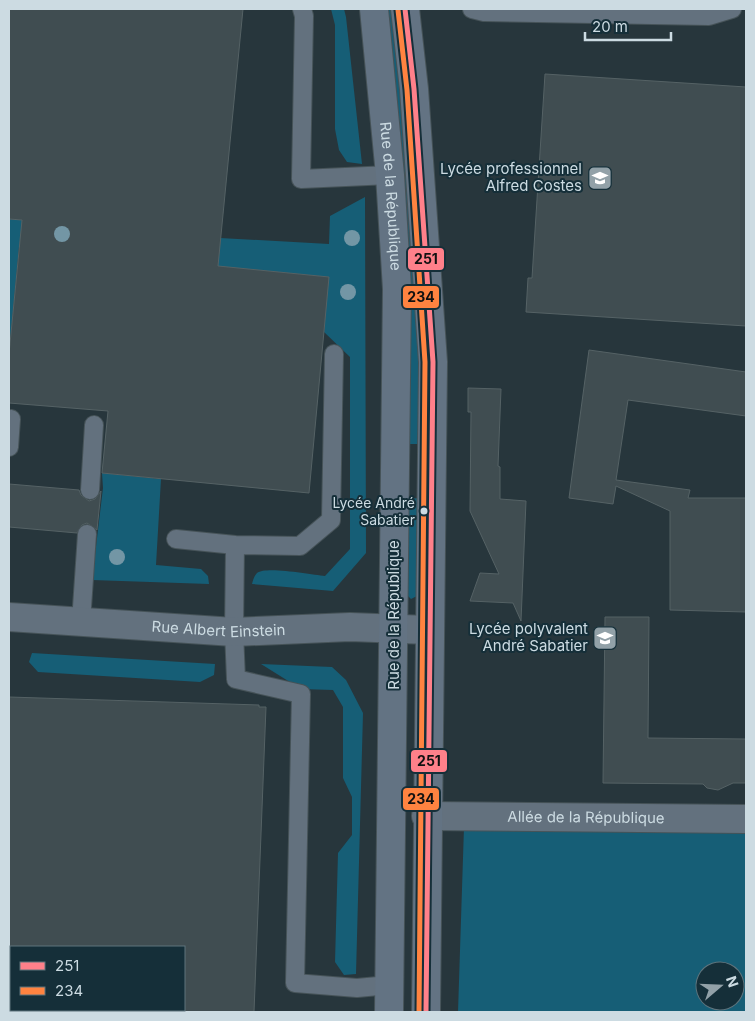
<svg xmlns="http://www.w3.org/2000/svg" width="755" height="1021" font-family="Inter,sans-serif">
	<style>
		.green { fill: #165e76; fill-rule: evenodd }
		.building { fill: #404d51; stroke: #556265 }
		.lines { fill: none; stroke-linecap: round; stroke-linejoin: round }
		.lane-casing { stroke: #465358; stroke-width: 20 }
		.street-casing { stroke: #465358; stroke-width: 30 }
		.secondary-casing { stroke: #465358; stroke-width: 30 }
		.lane { stroke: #63717e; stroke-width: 18 }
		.street { stroke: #63717e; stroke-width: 28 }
		.secondary { stroke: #637383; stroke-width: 28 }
		.bus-1-casing { stroke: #152f39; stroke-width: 9 }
		.bus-2-casing { stroke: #152f39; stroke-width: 9 }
		.bus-1 { stroke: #ff808a; stroke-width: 5 }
		.bus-2 { stroke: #ff8340; stroke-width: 5 }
		.tree { fill: #7396a5 }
		.bus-dot { fill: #ccdbe2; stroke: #152f39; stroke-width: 2 }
		.labels { text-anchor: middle; stroke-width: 4; stroke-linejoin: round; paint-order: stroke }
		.bus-label { font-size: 14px; fill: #ccdbe2; stroke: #152f39; text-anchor: end }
		.poi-label { font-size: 15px; fill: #ccdbe2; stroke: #152f39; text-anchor: end }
		.street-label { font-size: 15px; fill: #ccdbe2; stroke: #152f39 }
		.line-badge { stroke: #152f39; stroke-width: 2 }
		.pale-badge-label { font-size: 14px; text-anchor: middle; font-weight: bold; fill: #111 }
	</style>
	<rect width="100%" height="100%" fill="#27363c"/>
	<path class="green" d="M331 9H344L346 17 362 164 347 162 339 150 335 129V25Z
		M386 9H395L420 342 418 444H408L411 333 402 189Z
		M365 197 366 553 333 591 252 584C253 580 254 576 257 573 267 566 311 575 325 576L350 549V357L324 332 328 277 19 247 9 354V219L220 238 329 244 330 216Z
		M102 473 161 479 156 565 201 569 208 576 209 584 92 580 103 488Z
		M419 498 417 596 411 599 407 595V499Z
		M32 653 215 664 214 675 200 682 38 672 29 662Z
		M261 664 332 667 346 680 363 713 356 974 344 975 335 962 338 853 352 835V797L343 778V707L333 690 301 689Z
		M746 824V1012H458L464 827ZM705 971H735V1001H705Z"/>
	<path class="building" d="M9 9H243L218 266 329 277 309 493 102 473 108 411 9 403V354L22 220 9 219Z
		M545 74 746 87V326L526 312 528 278H532Z
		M589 350 746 372V416L628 400 616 480 690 490 688 498H746V612L670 610V511L616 486 613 504 569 498Z
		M468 388 501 389 498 466 500 467V499L526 501 521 621 513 603 470 601 480 573 499 574 470 511 471 412H468Z
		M9 484 79 490 81 495 89 501 95 499 101 491 97 530 87 523 82 525 77 533 9 527Z
		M605 617H649L648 738 746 739V783H733L718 790 707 788 703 784 603 783Z
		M9 697 259 705V707H266L254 1012H184V947H9Z"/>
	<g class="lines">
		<g class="lane-casing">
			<path id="lane" d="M302 9 304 16 301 179 390 175
				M472 9 484 12 709 16 732 9
				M9 447 11 419
				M90 490 94 425
				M176 539 235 545 234 632 236 679 301 694 295 983 357 988 389 985
				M235 545 300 546 331 520 334 354
				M81 622 87 534"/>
		</g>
		<g class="street-casing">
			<g id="street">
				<path id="s1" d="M9 617 234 632 350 627 428 630"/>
				<path id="s2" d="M426 816 746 819"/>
			</g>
		</g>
		<g class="secondary-casing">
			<g id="secondary">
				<path id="s3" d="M374 9 390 175 397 289 389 1012"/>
				<path d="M405 9 414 89 433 362 426 1012"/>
			</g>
		</g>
		<use href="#lane" class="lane"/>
		<use href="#street" class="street"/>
		<use href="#secondary" class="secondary"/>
		<g class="bus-1-casing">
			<path id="bus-1" d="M405 9 414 89 433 362 426 1012"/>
		</g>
		<g class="bus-2-casing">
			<path id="bus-2" d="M398 10 407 90 425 362 419 1012"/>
		</g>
		<use href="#bus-1" class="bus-1"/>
		<use href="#bus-2" class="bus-2"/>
	</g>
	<g class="tree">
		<circle cx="62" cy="234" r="8"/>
		<circle cx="352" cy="238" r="8"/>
		<circle cx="348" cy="292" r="8"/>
		<circle cx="117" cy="557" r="8"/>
	</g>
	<defs>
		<g id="school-square" transform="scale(1.25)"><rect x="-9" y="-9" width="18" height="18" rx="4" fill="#92a1a8" stroke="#152f39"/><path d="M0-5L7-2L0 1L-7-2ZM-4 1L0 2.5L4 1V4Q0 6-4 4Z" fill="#fff"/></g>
	</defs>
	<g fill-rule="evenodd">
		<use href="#school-square" x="600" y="178"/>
		<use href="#school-square" x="605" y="638"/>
	</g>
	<circle class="bus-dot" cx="424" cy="511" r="4.5"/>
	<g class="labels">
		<g class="bus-label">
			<text x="415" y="508">Lycée André<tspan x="415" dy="17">Sabatier</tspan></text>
		</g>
		<g class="poi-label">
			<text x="582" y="174">Lycée professionnel<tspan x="582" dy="17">Alfred Costes</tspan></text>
			<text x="588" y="634">Lycée polyvalent<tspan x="588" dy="17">André Sabatier</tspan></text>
		</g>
		<g class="street-label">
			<text dy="5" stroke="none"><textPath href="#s3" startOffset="188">Rue de la République</textPath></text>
			<text transform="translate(394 615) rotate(-90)" y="5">Rue de la République</text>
			<text dy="5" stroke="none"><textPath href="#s1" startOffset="210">Rue Albert Einstein</textPath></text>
			<text dy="5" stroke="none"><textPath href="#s2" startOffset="160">Allée de la République</textPath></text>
		</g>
	</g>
	<g class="line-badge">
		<rect x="407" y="247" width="38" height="24" rx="5" fill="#ff808a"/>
		<rect x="402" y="285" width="38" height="24" rx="5" fill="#ff8340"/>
		<rect x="410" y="749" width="38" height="24" rx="5" fill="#ff808a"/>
		<rect x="402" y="787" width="38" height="24" rx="5" fill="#ff8340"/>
	</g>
	<g class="pale-badge-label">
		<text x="426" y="264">251</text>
		<text x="421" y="302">234</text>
		<text x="429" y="766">251</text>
		<text x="421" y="804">234</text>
	</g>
	<rect width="755" height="1021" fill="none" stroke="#ccdbe2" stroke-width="20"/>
	<rect x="10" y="946" width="175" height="65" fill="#152f39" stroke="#5e747d"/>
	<rect x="20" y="962" width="25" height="8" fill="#ff808a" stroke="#5e747d"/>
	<text x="55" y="971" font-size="15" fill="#ccdbe2">251</text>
	<rect x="20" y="987" width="25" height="8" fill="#ff8340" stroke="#5e747d"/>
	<text x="55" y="996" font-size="15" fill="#ccdbe2">234</text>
	<g transform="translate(720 986) rotate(71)"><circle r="24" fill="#152f39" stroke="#5e747d"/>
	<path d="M0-4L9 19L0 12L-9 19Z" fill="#92a1a8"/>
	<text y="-8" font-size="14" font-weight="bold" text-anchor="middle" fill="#ccdbe2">N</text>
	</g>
	<path d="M585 32v8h86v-8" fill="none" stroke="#ccdbe2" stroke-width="2.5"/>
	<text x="592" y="32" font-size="15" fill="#ccdbe2" stroke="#152f39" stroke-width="4" paint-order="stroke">20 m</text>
</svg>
